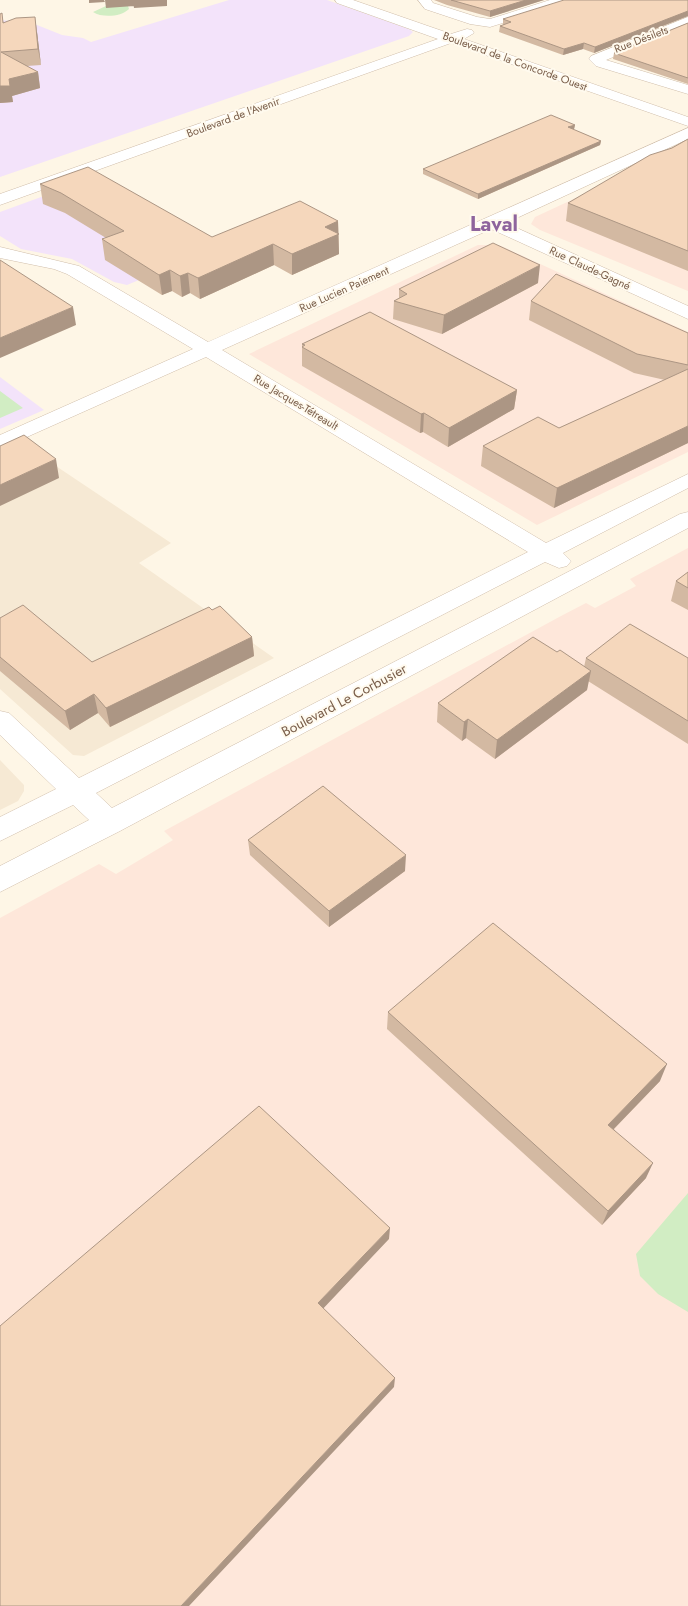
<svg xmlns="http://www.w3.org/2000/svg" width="688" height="1606" font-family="Jost,sans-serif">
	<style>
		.residential { fill: #f6e9d4 }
		.commercial { fill: #fee7da }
		.education { fill: #f3e3fa }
		.green { fill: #d1edc3 }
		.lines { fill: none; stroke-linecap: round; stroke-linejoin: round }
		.minor-casing { stroke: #d0beab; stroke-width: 1 }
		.minor { fill: #fff; fill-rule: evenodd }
		.wall { fill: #d3b9a2 }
		.shaded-wall { fill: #ac9684 }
		.building { fill: #f5d7bc; stroke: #ac9684 }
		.labels { text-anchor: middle; stroke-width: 4; stroke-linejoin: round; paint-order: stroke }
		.far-street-label { font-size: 11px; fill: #795d49; stroke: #fffaee }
		.street-label { font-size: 14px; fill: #795d49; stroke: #fffaee }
		.far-town-label { font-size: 20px; font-weight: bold; fill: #8e649d; stroke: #fffaee }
	</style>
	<rect width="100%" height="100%" fill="#fef6e6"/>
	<path class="residential" d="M29 448 171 543 139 563 274 658 84 756 73 755 0 689V461Z
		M0 760 24 785V791L18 801 0 810Z"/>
	<path class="commercial" d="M688 146V291L540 230 531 224 535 217Z
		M478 245H499L688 332V452L537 525 249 354Z
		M688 548V1606H0V918L99 864 116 874 173 840 164 831 561 616 586 603 595 608 636 586 630 579Z"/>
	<path class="education" d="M229 0H327L409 29 413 32 409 36 0 177V20L32 23 62 35 83 38 91 42Z
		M96 177 223 245 127 285 114 282 72 259 21 249 0 236V212Z
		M0 377 44 410 0 429Z"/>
	<path class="green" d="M106 6H128L129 9C121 17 102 18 93 12Z
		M0 391 23 408 0 418Z
		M688 1193V1312L658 1294 640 1276 636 1254Z"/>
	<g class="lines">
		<g class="minor-casing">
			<path id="minor" d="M335 0H353L451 34 467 29 472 30 474 33 464 39 688 117V126L451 43 0 205V194L438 39 337 3Z
				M418 0H431L433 3 477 17 490 19 550 0H568L566 3 490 27 470 24 425 9Z
				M688 17V26L606 60 688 85V94L596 66 589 59 591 56Z
				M688 128V139L506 223 688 306V319L491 229 222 350 546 543 688 474V488L563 553 571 561 567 566 559 568 545 562 96 793 112 808 680 514 688 512V528L120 831 0 892V866L89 820 73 805 0 841V817L56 789 0 735V711L9 713 79 778 528 552 206 357 0 449V435L193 349 67 274 54 269 0 258V247L79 266 208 342Z"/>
		</g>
		<use href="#minor" class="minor"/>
	</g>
	<path class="wall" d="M434 0H544L490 17 447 5Z
		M688 0V16L594 53 583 49 563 55 499 32 500 26 503 25V19Z
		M0 14 4 23 37 32 41 65 27 66 38 72 40 88 12 96 13 102 0 103Z
		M688 23V84L613 59 614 53Z
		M575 125 574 129V130L601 141 600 145 478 199 423 174V169Z
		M688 139V271L566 221 568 203Z
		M40 184 212 237 338 221 339 254 292 275 274 265 200 299 190 293 182 297 172 291 162 295 105 260 102 239 106 238 65 213 43 204Z
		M538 283 442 334 393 319 394 301 399 298V289Z
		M531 301 688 333V443L554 508 481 466 483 446 559 428 665 380 634 373 529 320Z
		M302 344 517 390 514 409 448 447 423 432 420 433 302 366Z
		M688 572V610L671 601 676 581Z
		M0 618 92 662 252 637 254 656 110 727 98 713 70 730 0 671Z
		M557 652 584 667 586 658H688V744L588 681 587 690 495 759 466 738 462 741 437 722 438 703Z
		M248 840 405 871 329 927 250 855Z
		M388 1012 660 1081 614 1129 646 1178 602 1225 387 1029Z"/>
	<path class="shaded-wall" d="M89 0H104L105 2 89 3Z
		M105 0H133L134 6 106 8Z
		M133 0H167V6L134 8Z
		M526 0H544L490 17V11Z
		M688 11V16L594 53 595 47Z
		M35 17 37 32 41 65 38 49Z
		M584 43 583 49 563 55 564 49Z
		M38 72 40 88 12 96 13 102 0 103V86L9 79Z
		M575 125 574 129 568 132V127Z
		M601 141 600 145 478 199V194Z
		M338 221 339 254 292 275V254L325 227Z
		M273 244 274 265 200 299 198 278Z
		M540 265 538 283 442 334 444 315Z
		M170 270 172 291 162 295 159 275Z
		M188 273 190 293 182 297 180 276Z
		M73 307 76 325 0 358V338Z
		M517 390 514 409 448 447 449 428Z
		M424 413 423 432 420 433 421 414Z
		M688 426V443L554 508 557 488Z
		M56 459 59 478 0 506V485Z
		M252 637 254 656 110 727 106 708Z
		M591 671 587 690 495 759 497 740Z
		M94 694 98 713 70 730 65 711Z
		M468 719 466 738 462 741 464 722Z
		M406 855 405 871 329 927V911Z
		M667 1064 660 1081 603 1140 608 1125Z
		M653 1163 646 1178 602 1225 608 1211Z
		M390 1228 389 1239 319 1313 318 1303Z
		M395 1378 394 1387 189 1606H181Z"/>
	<path class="building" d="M451 0H526L490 11Z
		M564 0H688V11L595 47 584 43 564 49 500 26 511 22 503 19Z
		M2 13 3 23 16 18 35 17 38 49 1 52 38 72 9 79 10 86H0V14Z
		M688 23V78L614 53Z
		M551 115 575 125 568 127 601 141 478 194 423 169Z
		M688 139V251L568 203 650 155 672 148Z
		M88 167 212 237 300 201 338 221 325 227 339 234 292 254 273 244 198 278 188 273 180 276 170 270 159 275 102 239 124 231 61 193 40 184Z
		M493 243 540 265 444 315 394 301 407 294 399 289Z
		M0 260 73 307 0 338Z
		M556 274 688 333V365L637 354 531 301Z
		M370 312 517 390 449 428 424 413 421 414 302 347 305 345 302 344Z
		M688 369V426L557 488 483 446 538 417 559 428Z
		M24 435 56 459 0 485V446Z
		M688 572V588L676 581Z
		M23 605 92 662 209 607 212 610 220 606 252 637 106 708 94 694 65 711 0 657V618Z
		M630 624 688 658V721L586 658Z
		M533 637 557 652 560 650 591 671 497 740 468 719 464 722 438 703Z
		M323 786 406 855 329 911 248 840Z
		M493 923 667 1064 608 1125 653 1163 608 1211 388 1012Z
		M259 1106 390 1228 318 1303 395 1378 181 1606H0V1326Z"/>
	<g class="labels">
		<g class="far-street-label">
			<text transform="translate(641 39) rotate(-21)" y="4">Rue Désilets</text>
			<text transform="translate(515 61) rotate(20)" y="4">Boulevard de la Concorde Ouest</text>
			<text transform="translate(233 117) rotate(-20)" y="4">Boulevard de l'Avenir</text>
			<text transform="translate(590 268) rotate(25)" y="4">Rue Claude-Gagné</text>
			<text transform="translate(344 289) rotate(-24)" y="4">Rue Lucien Paiement</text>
			<text transform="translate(296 402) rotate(31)" y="4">Rue Jacques-Tétreault</text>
		</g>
		<g class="street-label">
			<text transform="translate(344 700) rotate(-28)" y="5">Boulevard Le Corbusier</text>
		</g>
		<g class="far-town-label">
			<text x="494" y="231">Laval</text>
		</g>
	</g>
</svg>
